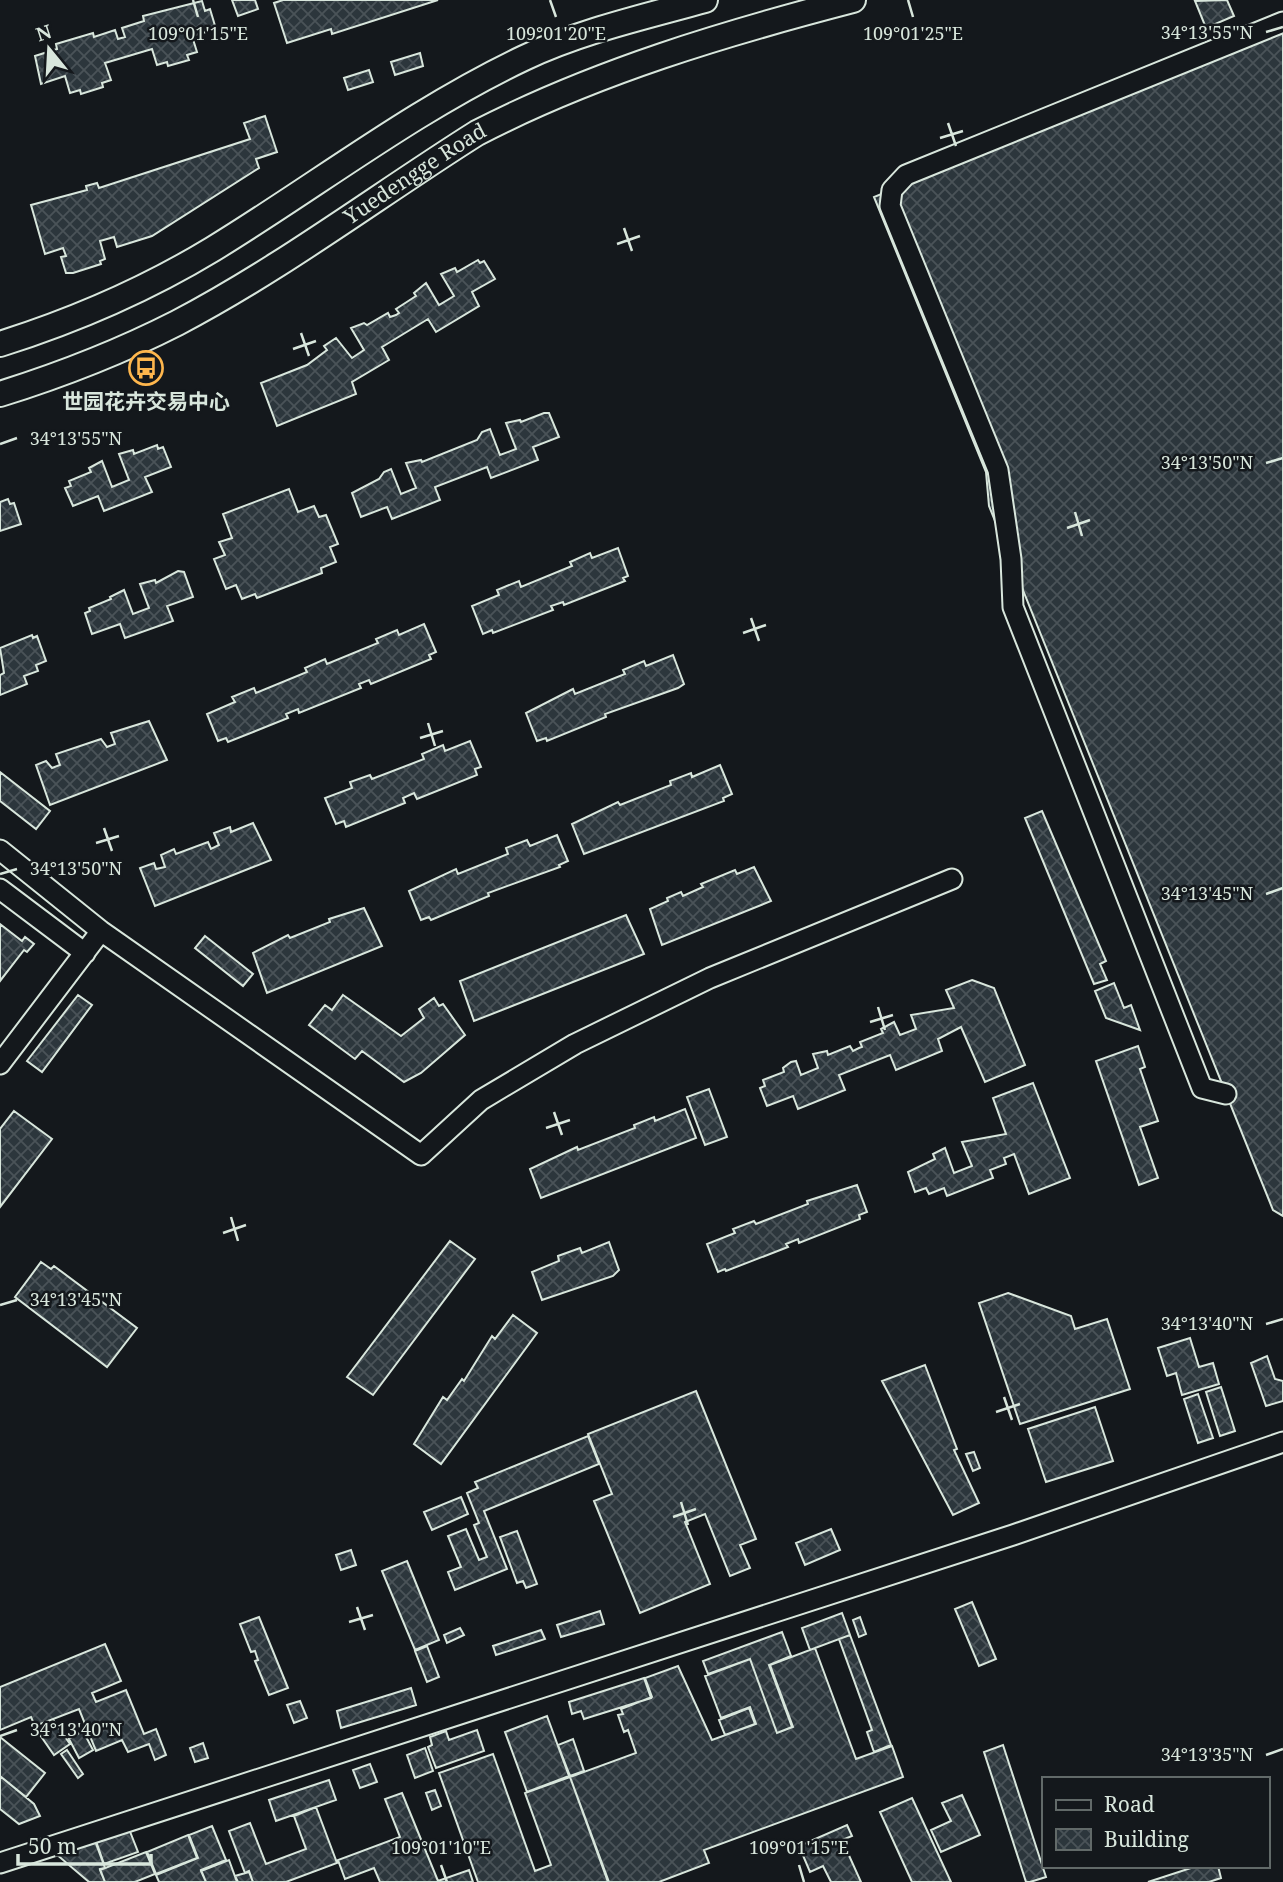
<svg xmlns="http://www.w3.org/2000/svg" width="1283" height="1882" font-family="'Noto Serif','Noto Sans SC',serif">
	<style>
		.building { fill: url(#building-cross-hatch); stroke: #d8e6dc; stroke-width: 2 }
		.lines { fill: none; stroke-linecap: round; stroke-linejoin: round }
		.minor-casing { stroke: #d8e6dc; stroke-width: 23 }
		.major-casing { stroke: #d8e6dc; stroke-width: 28 }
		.minor { stroke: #14181c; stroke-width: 19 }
		.major { stroke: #14181c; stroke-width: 24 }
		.ticks { fill: none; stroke: #d8e6dc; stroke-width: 2.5 }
		.labels { text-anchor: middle; stroke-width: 5; stroke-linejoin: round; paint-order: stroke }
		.street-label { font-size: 21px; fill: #d8e6dc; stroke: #14181c }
		.poi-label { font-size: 21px; font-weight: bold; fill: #d8e6dc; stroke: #14181c }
		.ticks-label { font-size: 18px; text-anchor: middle; fill: #d8e6dc; stroke: #14181c; stroke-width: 5; stroke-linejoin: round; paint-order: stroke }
	</style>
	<defs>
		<pattern id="building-cross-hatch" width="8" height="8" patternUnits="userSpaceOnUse" patternTransform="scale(1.75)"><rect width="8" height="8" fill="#2c363c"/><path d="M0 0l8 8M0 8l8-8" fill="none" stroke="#4a5358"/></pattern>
	</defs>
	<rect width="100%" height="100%" fill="#14181c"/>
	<path class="building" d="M232 0H255L258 9 238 16Z
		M283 0H438L332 34 331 29 287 43 274 3Z
		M1227 0 1234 16 1206 28 1195 1Z
		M202 1 205 11 210 9 216 29 192 36 197 52 187 55 189 60 168 66 167 62 157 65 152 49 105 63 111 80 102 83 103 87 81 94 80 90 70 93 65 76 41 84 35 56 57 49 56 44 93 33 94 37 115 30 118 39 125 37 122 28 144 21 143 16Z
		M1283 13V1216L1273 1210 989 506 986 472 874 197 1081 112Z
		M420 53 423 66 395 75 391 62Z
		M369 70 373 82 348 90 344 78Z
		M265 116 277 152 256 159 259 168 152 236 117 247 114 237 100 241 105 259 100 261 101 264 73 273H66L61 257 66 256 63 248 45 254 31 205 87 190 86 186 97 183 99 188 250 139 244 123Z
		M478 260 480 263 484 261 495 279 472 292 479 306 436 332 428 319 382 347 389 360 352 382 356 394 277 426 261 383 307 365 327 350 324 346 336 338 352 358 364 350 351 328 364 323 367 325 388 313 390 317 396 315 399 313 396 309 416 296 414 293 426 283 439 305 454 296 441 274 455 268 457 272Z
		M544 413H549L559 437 533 447 538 460 491 478 487 467 435 487 440 500 392 519 387 507 361 517 352 493 379 479 384 472 391 469 401 494 416 488 406 463 421 460 422 462 477 440 482 432 490 429 500 455 516 449 506 423 520 420 521 422Z
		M157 445 158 449 163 447 171 467 145 477 152 492 104 511 98 496 73 506 65 488 71 486 69 481 91 472 89 468 102 461 112 487 129 480 119 454 133 450 134 454Z
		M289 489 298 512 314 506 319 517 326 515 338 544 330 547 336 562 321 568 322 573 257 598 255 594 242 599 236 585 226 589 214 559 225 555 219 542 232 538 223 514Z
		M8 499 10 504 14 503 21 524 0 531V502Z
		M618 548 628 576 623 578 625 581 564 605 563 602 551 606 553 610 493 633 492 630 483 634 472 606 499 595 497 590 519 581 521 587 572 566 570 562 590 553 592 558Z
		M178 571 184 572 193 597 167 606 173 621 125 638 120 624 92 634 85 613 90 611 89 608 111 599 110 597 124 590 133 614 149 608 140 584 155 580 156 583Z
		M424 624 436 652 429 655 431 659 371 684 369 680 359 684 361 688 299 713 298 709 286 714 288 718 228 742 226 738 218 741 207 714 235 702 232 697 254 688 256 693 307 672 305 668 325 659 327 664 378 643 376 639 397 630 399 635Z
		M32 635 33 638 37 636 46 661 36 665 38 671 24 676 27 684 0 695V675L4 673 0 648Z
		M673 655 684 684 678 688 605 714 606 717 547 741 546 738 537 741 526 713 573 689 575 694 625 674 623 670 644 661 646 666Z
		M149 721 167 760 50 805 36 765 46 761 52 768 60 765 56 754 101 739 107 747 115 744 111 733Z
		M470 741 481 767 475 769 477 775 417 799 414 793 403 798 405 803 346 827 344 821 336 824 325 798 352 788 350 782 370 775 372 779 424 759 422 754 443 745 445 751Z
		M720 765 732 794 723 798 724 801 584 854 572 824 618 802 620 805 671 785 670 781 691 773 692 777Z
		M0 772 50 811 36 829 0 801Z
		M1042 811 1106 961 1100 964 1107 980 1094 984 1025 818Z
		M253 823 271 860 155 906 140 868 154 863 156 869 165 867 161 855 174 849 176 854 208 842 211 849 219 845 214 833 230 827 231 832Z
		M557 835 568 861 559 865 560 867 488 893 489 896 431 920 429 917 421 920 409 891 456 869 458 874 508 854 506 848 527 840 530 846Z
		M754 867 771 901 662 945 650 909 668 901 667 898 681 892 683 896 703 887 701 884 735 870 737 874Z
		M364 908 382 946 267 993 253 953 288 935 290 938 330 922 329 919Z
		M626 915 644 954 474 1021 460 981Z
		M0 924 22 941 25 937 34 944 27 952 24 950 0 981Z
		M205 936 253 974 243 986 195 948Z
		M972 980 994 988 1025 1065 985 1082 961 1027 938 1039 942 1051 896 1070 890 1055 839 1075 845 1090 798 1109 793 1096 767 1106 760 1088 765 1086 763 1080 784 1072 783 1068 791 1062 796 1061 801 1075 818 1068 813 1054 827 1051 828 1055 850 1046 853 1051 859 1048 862 1047 860 1042 883 1033 881 1029 894 1022 900 1035 916 1029 911 1015 954 1008 946 990Z
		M1114 983 1124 1008 1131 1005 1140 1030 1106 1018 1095 991Z
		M78 995 92 1005 42 1072 27 1061Z
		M343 995 401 1036 424 1018 419 1009 434 998 439 1006 443 1004 465 1035 421 1073 404 1082 362 1051 355 1059 309 1025 325 1005 332 1010Z
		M1138 1046 1145 1067 1140 1069 1158 1121 1140 1127 1158 1178 1139 1185 1096 1061Z
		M1033 1083 1070 1178 1029 1194 1014 1154 1004 1158 1006 1164 990 1170 993 1178 947 1196 944 1188 929 1194 926 1188 915 1192 908 1172 935 1159 933 1154 945 1148 954 1173 972 1166 962 1142 1006 1134 993 1098Z
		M709 1089 727 1137 705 1145 687 1097Z
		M685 1109 696 1138 541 1198 530 1169 577 1147 578 1150 635 1128 634 1125 654 1117 655 1121Z
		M14 1111 52 1139 0 1207V1129Z
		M857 1185 867 1212 859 1215 860 1219 799 1243 798 1239 786 1244 788 1247 726 1271 725 1269 718 1272 707 1244 735 1233 733 1229 754 1221 756 1224 808 1204 807 1201Z
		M450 1241 475 1259 373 1395 347 1377Z
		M609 1242 619 1270 613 1276 542 1300 532 1272 559 1261 558 1256 580 1248 582 1253Z
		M41 1262 51 1269 54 1266 137 1328 107 1367 15 1297Z
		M1008 1293 1071 1316 1075 1329 1107 1319 1130 1389 1020 1424 979 1303Z
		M513 1315 537 1333 441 1464 414 1444 443 1397 447 1400 462 1379 464 1381 492 1336 495 1339Z
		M1190 1338 1199 1367 1213 1363 1219 1384 1182 1395 1176 1373 1167 1376 1158 1348Z
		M1267 1356 1275 1379 1283 1381V1401L1266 1406 1251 1363Z
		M925 1365 957 1449 954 1450 979 1503 953 1515 882 1381Z
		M1221 1387 1235 1431 1220 1436 1206 1392Z
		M696 1391 756 1539 740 1545 750 1568 730 1576 705 1514 685 1522 710 1584 640 1613 594 1501 612 1494 588 1434Z
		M1198 1394 1213 1438 1198 1443 1184 1399Z
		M1095 1407 1113 1461 1046 1482 1028 1429Z
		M588 1436 599 1464 484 1511 507 1569 455 1590 448 1572 461 1567 448 1536 466 1529 479 1560 487 1557 474 1525 479 1523 467 1493 478 1488 475 1482Z
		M974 1452 980 1468 973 1471 966 1454Z
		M461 1497 468 1514 432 1530 424 1512Z
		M831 1529 840 1550 805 1565 796 1543Z
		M517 1531 537 1584 526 1588 523 1581 517 1583 500 1537Z
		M351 1550 356 1565 341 1570 336 1555Z
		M407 1561 439 1640 415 1650 382 1571Z
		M972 1602 996 1659 979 1666 955 1609Z
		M600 1611 604 1624 561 1637 557 1625Z
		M842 1613 850 1635 810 1650 802 1628Z
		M259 1617 288 1688 269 1695 255 1661 258 1660 255 1651 251 1652 240 1624Z
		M860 1617 866 1634 859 1637 853 1620Z
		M460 1628 464 1635 447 1643 444 1635Z
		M541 1630 545 1639 496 1655 493 1646Z
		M782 1632 791 1656 769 1665 792 1727 777 1733 750 1659 708 1674 703 1661Z
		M850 1635 891 1745 874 1752 867 1732 872 1730 839 1639Z
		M105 1644 121 1681 92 1693 96 1702 126 1690 144 1734 156 1729 166 1755 155 1760 149 1744 128 1752 122 1740 96 1751 79 1709 35 1726 31 1717 0 1730V1687Z
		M427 1646 439 1677 427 1682 415 1651Z
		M815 1648 856 1759 892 1746 903 1777 704 1850 709 1863 659 1882H609L570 1777 636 1753 628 1730 624 1732 618 1715 623 1714 621 1709 652 1697 645 1678 678 1666 712 1740 756 1724 750 1707 721 1718 705 1676 750 1659 777 1733 793 1727 770 1665Z
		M644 1678 651 1698 584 1719 581 1711 572 1714 569 1702Z
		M411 1688 416 1705 341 1728 337 1711Z
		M300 1701 307 1718 294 1723 287 1705Z
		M749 1708 755 1724 725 1735 719 1720Z
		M547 1716 569 1776 527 1792 505 1732Z
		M54 1721 70 1744 54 1755 38 1732Z
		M477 1730 484 1751 436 1768 428 1747 432 1745 430 1737 446 1731 449 1740Z
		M83 1731 93 1750 79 1758 69 1739Z
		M0 1737 45 1773 26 1797 0 1776Z
		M573 1739 584 1771 570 1776 558 1745Z
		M203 1743 208 1758 195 1762 190 1748Z
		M1003 1745 1046 1877 1030 1882H1026L984 1752Z
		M425 1748 433 1771 415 1778 407 1755Z
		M67 1750 83 1774 78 1778 61 1754Z
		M493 1754 535 1871 551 1865 525 1793 570 1777 608 1882H478L439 1773Z
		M370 1764 377 1782 360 1788 353 1770Z
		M0 1776 34 1804 40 1816 19 1824 0 1809Z
		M329 1780 336 1800 276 1821 269 1800Z
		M435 1790 441 1806 432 1810 426 1793Z
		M402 1793 438 1881 469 1870 473 1882H380L374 1868 345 1879 338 1860 400 1837 385 1799Z
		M962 1795 980 1835 941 1852 931 1830 951 1821 942 1803Z
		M912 1798 951 1882H912L880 1812Z
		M316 1807 337 1863 286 1882H253L249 1871 245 1873 229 1831 250 1823 266 1864 306 1849 294 1816Z
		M847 1825 852 1836 842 1840 861 1882H831L823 1866 810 1872 799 1846Z
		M212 1826 226 1860 201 1870 206 1882H159L156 1875 198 1858 189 1835Z
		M129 1829 138 1852 104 1864 96 1841Z
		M188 1835 197 1858 156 1874 147 1852Z
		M95 1841 105 1868 100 1869 105 1882H89L56 1854Z
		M146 1852 155 1874 135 1882H105L100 1870Z
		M229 1860 237 1882H206L201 1871Z
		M1197 1866H1218L1221 1878 1209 1882H1148Z
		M249 1872 253 1882H238L235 1876Z"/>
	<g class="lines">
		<g class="minor-casing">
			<path id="minor" d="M0 850 101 931 421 1155 481 1100 575 1044 710 978 952 879
				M0 889 85 953
				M0 1064 101 931
				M1226 1094 1202 1088 1013 607 1011 559 998 470 890 206 892 190 906 175 1283 22
				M0 1863 1013 1535 1283 1442"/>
		</g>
		<g class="major-casing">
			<g id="major">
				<path d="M0 344C73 321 147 289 213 249 316 186 414 110 524 58 581 31 644 17 705 0"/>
				<path id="s1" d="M0 394C61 375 120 352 177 323 282 268 377 196 477 133 595 72 726 33 853 0"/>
			</g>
		</g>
		<use href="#minor" class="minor"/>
		<use href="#major" class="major"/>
	</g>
	<path class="ticks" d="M193 0 198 17M550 0 556 17M908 0 913 17M1266 32 1283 27M948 123 956 146M940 138 963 131M624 228 632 251M617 244 640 236M301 333 309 356M293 349 316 341M0 444 17 438M1266 463 1283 458M1075 512 1082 536M1067 528 1090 520M751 618 759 641M743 633 766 625M428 723 435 746M420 738 443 731M104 828 112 851M96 843 119 836M0 874 17 869M1266 894 1283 888M878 1007 885 1030M870 1022 893 1015M554 1112 562 1135M546 1128 570 1120M231 1217 238 1241M223 1233 246 1225M0 1305 17 1300M1266 1324 1283 1319M1004 1397 1012 1420M996 1412 1020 1404M681 1502 688 1525M673 1517 696 1509M357 1607 365 1630M349 1622 373 1615M0 1736 17 1730M1266 1755 1283 1749M441 1865 447 1882M799 1865 804 1882"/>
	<defs>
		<g id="bus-ring" transform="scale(1.75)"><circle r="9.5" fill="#14181c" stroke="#ffb74d" stroke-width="1.5"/><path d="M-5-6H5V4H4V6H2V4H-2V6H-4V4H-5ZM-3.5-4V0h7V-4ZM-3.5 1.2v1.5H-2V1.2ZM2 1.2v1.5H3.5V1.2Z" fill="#ffb74d"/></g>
	</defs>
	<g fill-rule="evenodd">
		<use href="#bus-ring" x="146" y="368"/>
	</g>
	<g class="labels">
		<g class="street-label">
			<text dy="7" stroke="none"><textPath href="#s1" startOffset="472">Yuedengge Road</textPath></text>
		</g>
		<g class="poi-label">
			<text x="146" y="409">世园花卉交易中心</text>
		</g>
	</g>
	<g class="ticks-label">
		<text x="1207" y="39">34°13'55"N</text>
		<text x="198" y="40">109°01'15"E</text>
		<text x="556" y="40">109°01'20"E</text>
		<text x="913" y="40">109°01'25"E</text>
		<text x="76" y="445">34°13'55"N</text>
		<text x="1207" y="469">34°13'50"N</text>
		<text x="76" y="875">34°13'50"N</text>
		<text x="1207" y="900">34°13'45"N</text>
		<text x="76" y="1306">34°13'45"N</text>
		<text x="1207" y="1330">34°13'40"N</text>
		<text x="76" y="1736">34°13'40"N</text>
		<text x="1207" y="1761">34°13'35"N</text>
		<text x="441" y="1854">109°01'10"E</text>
		<text x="799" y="1854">109°01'15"E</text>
	</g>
	<rect x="1042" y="1777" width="228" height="91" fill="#14181c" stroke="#626a69" stroke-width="2"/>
	<rect x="1056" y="1800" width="35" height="10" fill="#14181c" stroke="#626a69" stroke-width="2"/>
	<text x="1104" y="1812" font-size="21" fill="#d8e6dc">Road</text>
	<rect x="1056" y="1829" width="35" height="21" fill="url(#building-cross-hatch)" stroke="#626a69" stroke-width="2"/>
	<text x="1104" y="1847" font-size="21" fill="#d8e6dc">Building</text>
	<g transform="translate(49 49) rotate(342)" stroke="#14181c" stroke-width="5" paint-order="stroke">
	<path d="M0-5L12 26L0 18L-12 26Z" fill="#d8e6dc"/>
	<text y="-10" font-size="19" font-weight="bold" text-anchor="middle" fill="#d8e6dc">N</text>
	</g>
	<path d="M18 1854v10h133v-10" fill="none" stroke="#d8e6dc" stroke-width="3.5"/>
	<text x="28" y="1854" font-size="21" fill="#d8e6dc" stroke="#14181c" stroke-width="5" paint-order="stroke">50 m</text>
</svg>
